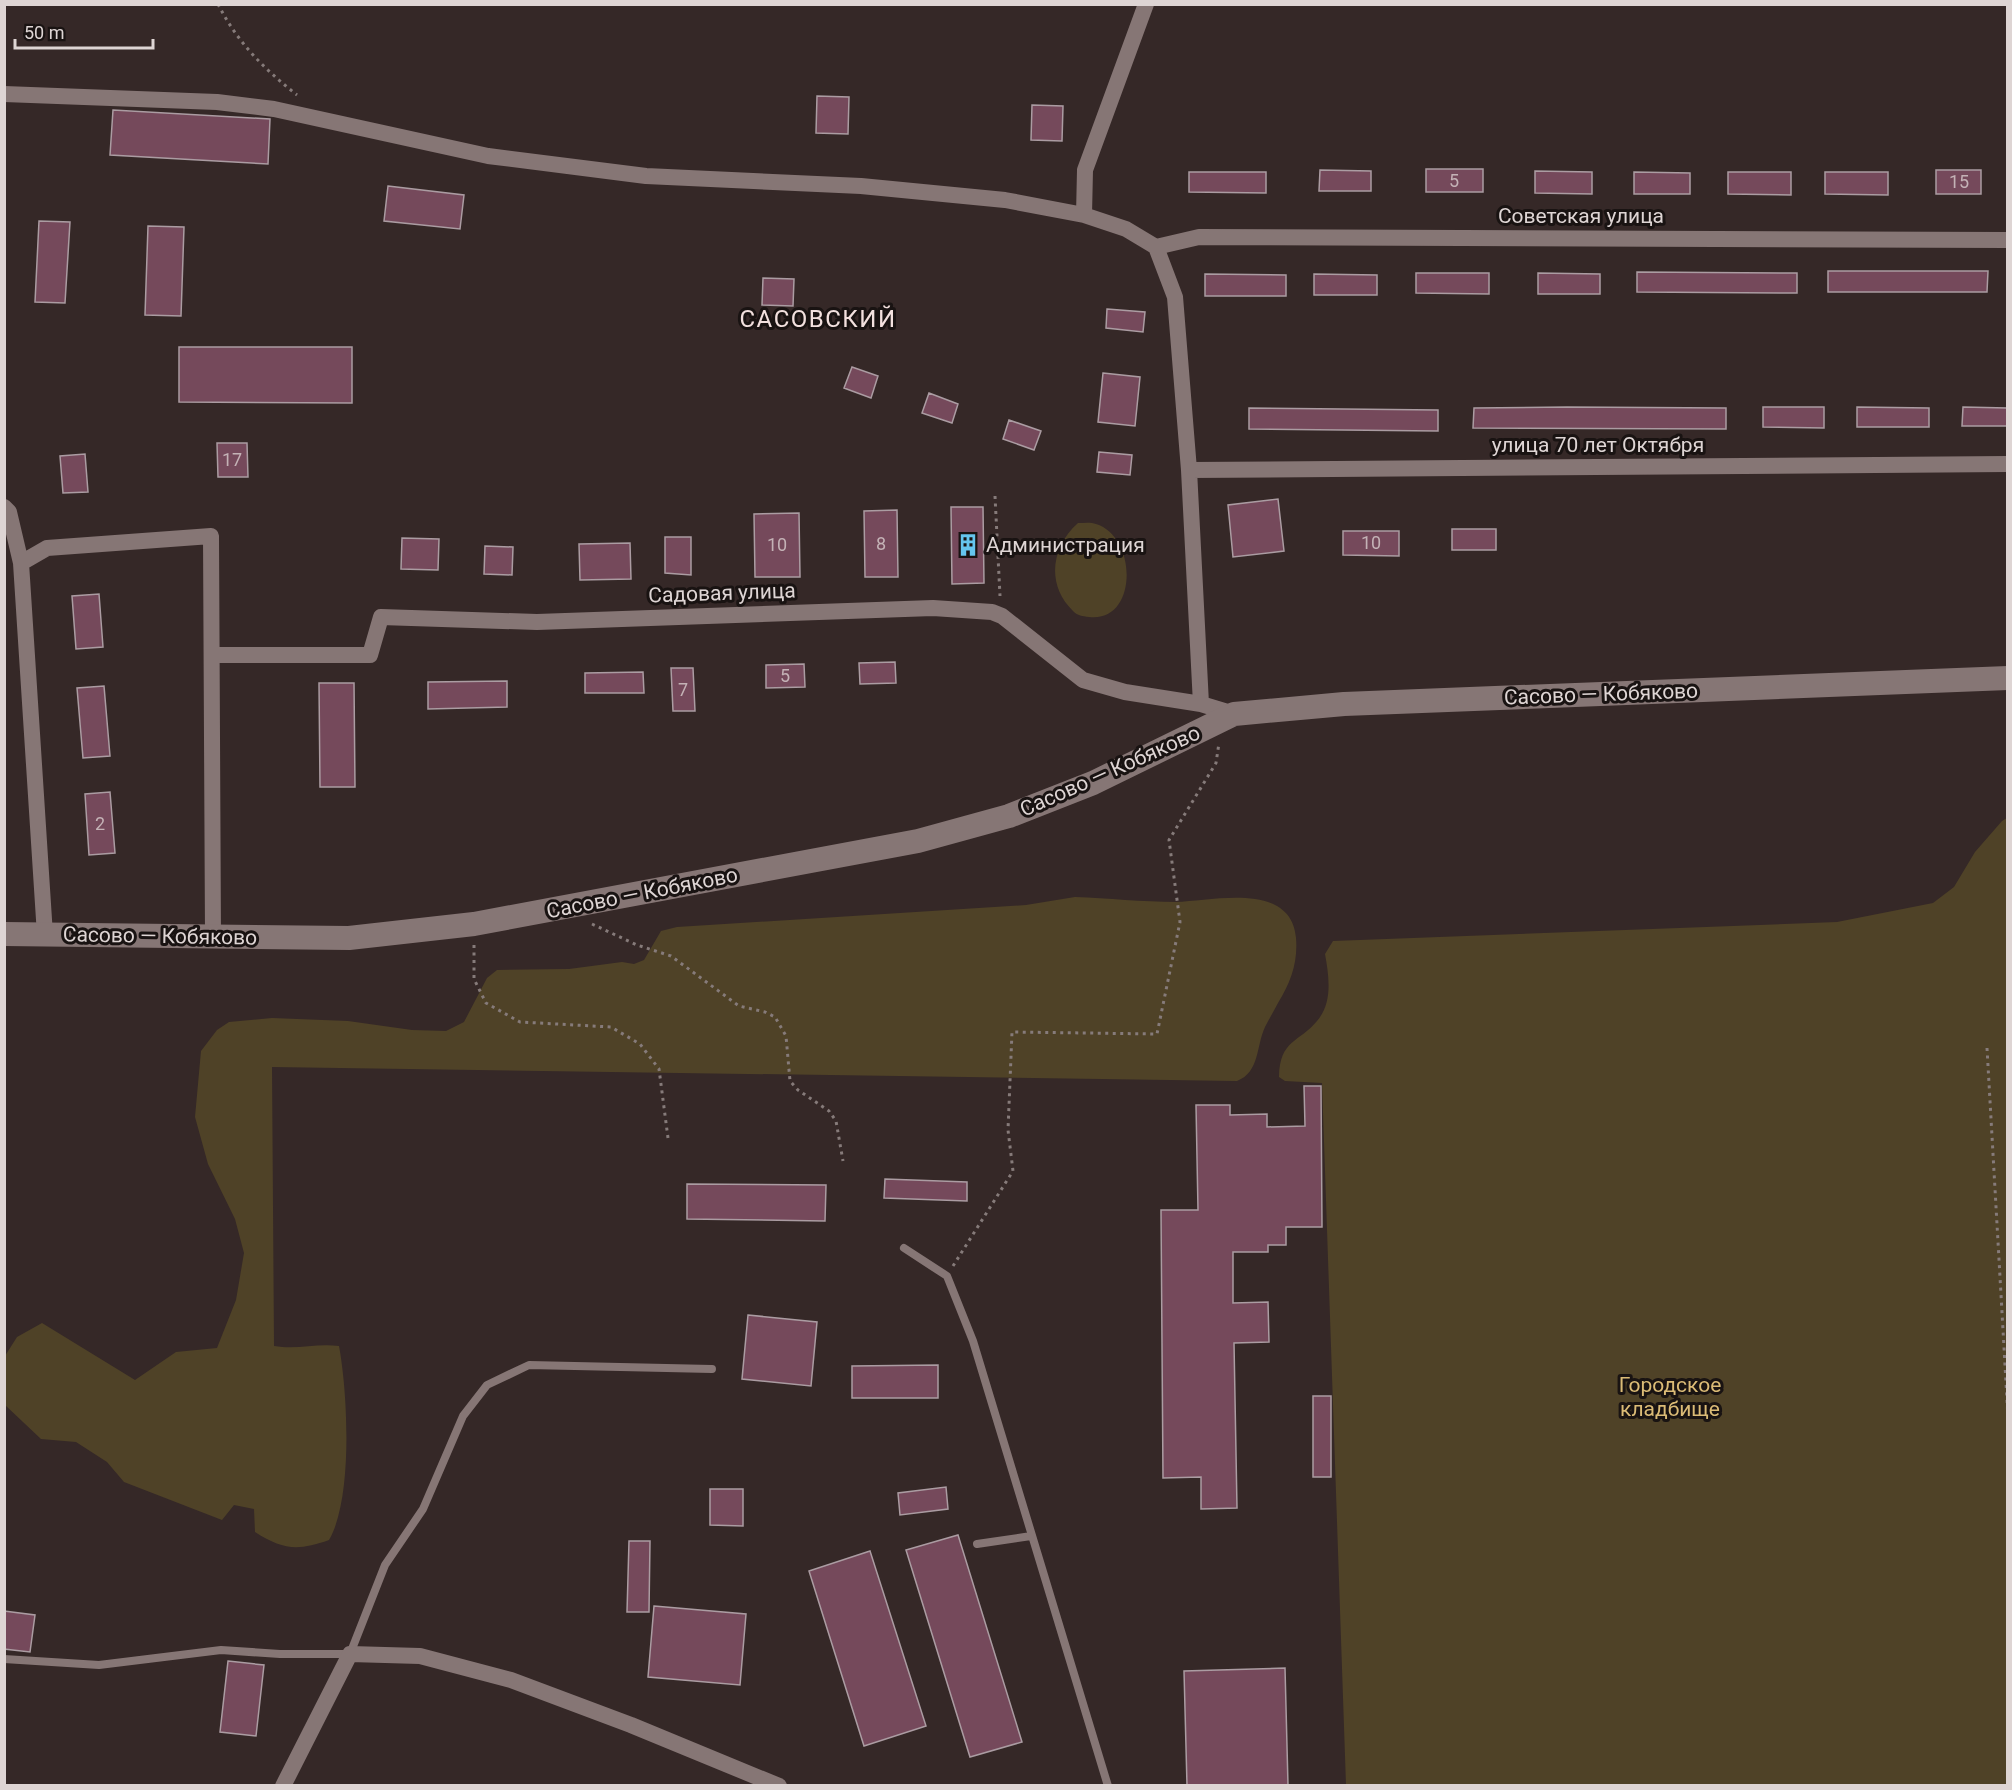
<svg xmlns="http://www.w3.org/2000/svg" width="2012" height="1790" font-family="Roboto,sans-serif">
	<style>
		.green { fill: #4f4227 }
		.building { fill: #75495b; stroke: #ab9ca2; stroke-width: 1.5 }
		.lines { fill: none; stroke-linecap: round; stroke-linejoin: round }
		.path { stroke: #867b7a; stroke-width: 3; stroke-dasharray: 3 4.5; stroke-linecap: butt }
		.lane { stroke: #867675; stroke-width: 8 }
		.street { stroke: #867675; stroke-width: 16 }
		.secondary { stroke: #867675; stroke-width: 24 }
		.labels { text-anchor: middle; stroke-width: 6; stroke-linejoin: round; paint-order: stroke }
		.number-label { font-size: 18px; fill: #c4b2b6 }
		.street-label { font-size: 21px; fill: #ded5d4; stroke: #191312 }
		.poi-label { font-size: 21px; fill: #ded5d4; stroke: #191312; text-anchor: start }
		.park-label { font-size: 21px; fill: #dbbb76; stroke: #191312 }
		.quarter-label { font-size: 24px; letter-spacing: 1.5px; fill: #f2e0de; stroke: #191312 }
	</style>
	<rect width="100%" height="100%" fill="#352827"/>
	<path class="green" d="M1078 523C1084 523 1091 522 1096 524 1138 537 1138 623 1089 617 1082 616 1078 616 1073 611 1046 585 1051 547 1078 523Z
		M2007 818V1785H1346L1322 1083 1285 1081 1279 1077C1280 1039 1299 1043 1317 1021 1333 1003 1329 976 1325 954L1333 941 1837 922 1933 903 1954 887 1975 852 2002 821Z
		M1075 897C1108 898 1142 902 1176 902 1213 901 1291 881 1296 938 1298 962 1291 982 1278 1003 1274 1011 1269 1019 1265 1027 1256 1046 1260 1072 1237 1081L272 1067 274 1346C298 1350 316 1343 339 1346 348 1394 353 1499 329 1540 298 1551 283 1550 255 1532L254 1509 234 1505 222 1520 124 1482 107 1462 76 1442 41 1439 5 1405V1356L17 1337 42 1323 135 1380 176 1352 217 1348 236 1300 244 1253 235 1219 208 1164 195 1117 201 1051 217 1030 229 1022 272 1018 348 1021 412 1030 446 1031 464 1022 487 978 497 970 569 969 622 962 634 964 644 960 661 931 677 927 1026 905Z"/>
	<path class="building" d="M817 96 849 97 848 134 816 133Z
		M1032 105 1063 106 1062 141 1031 140Z
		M113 110 270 119 268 164 110 155Z
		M1426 169H1483V192H1426Z
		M1320 170 1371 171V191H1319Z
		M1936 170H1981V194H1936Z
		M1535 171 1592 172V194L1535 193Z
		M1189 172H1266V193L1189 192Z
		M1634 172 1690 173V194H1634Z
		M1728 172H1791V195L1728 194Z
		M1825 172H1888V195L1825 194Z
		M388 186 464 195 460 229 384 221Z
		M39 221 70 222 65 303 35 302Z
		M148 226 184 227 181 316 145 315Z
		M1828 271H1988L1987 292H1828Z
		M1637 272 1797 273V293L1637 292Z
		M1416 273H1489V294L1416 293Z
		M1538 273 1600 274V294H1538Z
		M1205 274 1286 275V296H1205Z
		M1314 274 1377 275V295H1314Z
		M763 278 794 279 793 306 762 305Z
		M1107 309 1145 312 1143 332 1106 328Z
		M179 347H352V403L179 402Z
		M852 367 878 376 871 398 844 388Z
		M1103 373 1140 377 1135 426 1098 422Z
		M929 393 958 404 952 423 922 413Z
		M1567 407 1726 408V429L1473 428 1474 408Z
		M1763 407H1824V428L1763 427Z
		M1857 407 1929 408V427H1857Z
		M1963 407 2007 408V426H1962Z
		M1249 408 1438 410V431L1249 429Z
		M1009 420 1041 431 1034 450 1003 439Z
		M217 443H247L248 477H218Z
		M1099 452 1132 455 1130 475 1097 472Z
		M85 454 88 492 63 493 60 456Z
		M1278 499 1284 551 1233 557 1228 505Z
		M951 507H983L984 583 952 584Z
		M897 510 898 577H865L864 511Z
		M799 513 800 577H755L754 514Z
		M1452 529H1496V550H1452Z
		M1343 531H1399V556L1343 555Z
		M665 537H691V575L665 573Z
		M402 538 439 539 438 570 401 569Z
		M630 543 631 579 580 580 579 544Z
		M485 546 513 547 512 575 484 574Z
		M99 594 103 647 76 649 72 596Z
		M895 662 896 683 860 684 859 663Z
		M804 664 805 687 766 688V665Z
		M671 668H693L695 711H673Z
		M643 672 644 693H585V673Z
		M507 681V707L428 709V682Z
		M319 683H354L355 787H320Z
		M104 686 110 756 83 758 77 688Z
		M110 792 115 853 89 855 85 794Z
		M1304 1086H1321L1322 1227H1286V1245H1268V1252H1233V1303L1268 1302 1269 1342 1234 1343 1237 1508 1201 1509V1477L1163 1478 1161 1210H1198L1196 1105H1230V1115L1267 1114V1127L1305 1126Z
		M885 1179 967 1182V1201L884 1198Z
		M687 1184 826 1185 825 1221 687 1219Z
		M748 1315 817 1322 811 1386 742 1379Z
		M938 1365V1398H852V1366Z
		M1313 1396H1331V1477H1313Z
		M946 1487 948 1509 900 1515 898 1493Z
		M710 1489H743V1526L710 1525Z
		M958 1535 1022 1742 970 1757 906 1550Z
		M629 1541H650L649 1612H627Z
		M870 1551 926 1726 864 1746 809 1571Z
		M654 1606 746 1614 740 1685 648 1677Z
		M4 1611 35 1615 30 1652 4 1649Z
		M228 1661 264 1665 256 1736 220 1732Z
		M1285 1668 1288 1785H1187L1184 1671Z"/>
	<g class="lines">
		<path class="path" d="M218 4C237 42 264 69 297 95
			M995 496 1000 596
			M592 924 637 945 671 956 739 1006 765 1012 775 1017 786 1036 790 1081 798 1090 829 1111 836 1121 843 1161
			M474 945V979L486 1003 520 1022 611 1027 640 1044 659 1069 668 1138
			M1987 1048 2008 1418
			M953 1266 1013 1171 1008 1130 1012 1032 1157 1034 1180 922 1169 840 1216 763 1219 743"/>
		<path class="lane" d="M904 1248 947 1276 973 1341 1108 1786
			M977 1544 1031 1536
			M4 1659 99 1665 221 1650 280 1654H350L385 1565 423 1509 463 1416 487 1385 529 1365 712 1369"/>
		<path class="street" d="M4 94 217 102 274 109 488 156 646 176 861 186 1005 200 1084 215 1126 229 1156 247 1175 297 1189 470 1201 704
			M1084 215 1085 170 1146 4
			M1156 247 1199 237 2008 240
			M1189 470 2008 464
			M4 507 9 512 21 563 45 935
			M21 563 47 548 211 536 213 937
			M212 655H370L381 617 537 622 933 608 992 612 1002 616 1083 680 1125 692 1201 704 1234 714
			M283 1786 350 1654 420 1656 511 1680 631 1725 779 1786"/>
		<path class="secondary" d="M4 934 349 938 474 924 918 841 1009 816 1093 783 1234 714 1344 704 2008 678"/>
	</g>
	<defs>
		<g id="building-bare" transform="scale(1.8)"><path d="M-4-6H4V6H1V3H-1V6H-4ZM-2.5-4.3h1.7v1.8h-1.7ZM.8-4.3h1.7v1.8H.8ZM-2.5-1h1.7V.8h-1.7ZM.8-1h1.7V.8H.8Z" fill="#65c5ee" stroke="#191312" stroke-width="2.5" paint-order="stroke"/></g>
	</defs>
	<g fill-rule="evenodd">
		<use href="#building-bare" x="968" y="545"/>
	</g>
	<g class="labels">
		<g class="number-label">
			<text x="1454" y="187">5</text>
			<text x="1959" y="188">15</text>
			<text x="232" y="466">17</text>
			<text x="1371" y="549">10</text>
			<text x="881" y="550">8</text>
			<text x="777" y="551">10</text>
			<text x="785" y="682">5</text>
			<text x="683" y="696">7</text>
			<text x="100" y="830">2</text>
		</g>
		<g class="street-label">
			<text x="1581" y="223">Советская улица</text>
			<text x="1598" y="452">улица 70 лет Октября</text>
			<text transform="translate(722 593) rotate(-2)" y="7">Садовая улица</text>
			<text transform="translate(1601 694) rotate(-2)" y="7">Сасово — Кобяково</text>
			<text transform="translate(1110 771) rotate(-24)" y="7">Сасово — Кобяково</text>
			<text transform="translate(642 893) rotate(-11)" y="7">Сасово — Кобяково</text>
			<text transform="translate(160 936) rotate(1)" y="7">Сасово — Кобяково</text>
		</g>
		<g class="poi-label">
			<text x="986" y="552">Администрация</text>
		</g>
		<g class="park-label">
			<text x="1670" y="1392">Городское<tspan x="1670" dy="24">кладбище</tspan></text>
		</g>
		<g class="quarter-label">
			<text x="818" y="327">САСОВСКИЙ</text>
		</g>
	</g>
	<rect width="2012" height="1790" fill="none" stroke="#ded5d4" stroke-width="12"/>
	<path d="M15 39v9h138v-9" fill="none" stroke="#ded5d4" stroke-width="3"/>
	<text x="24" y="39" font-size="18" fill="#ded5d4" stroke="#191312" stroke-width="4.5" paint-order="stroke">50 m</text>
</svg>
